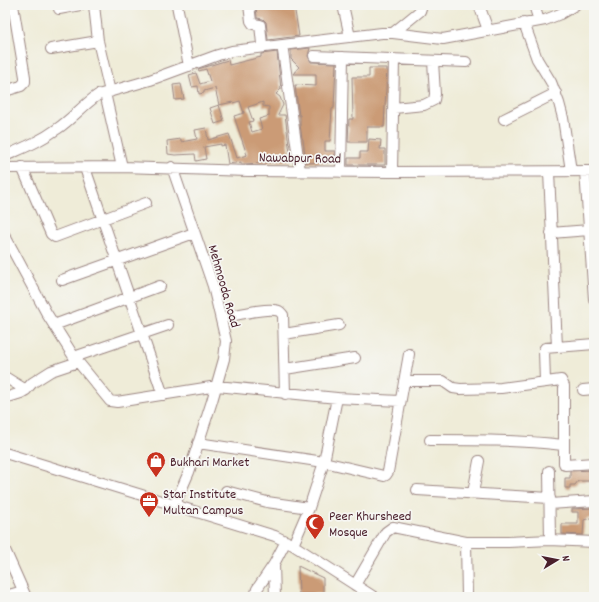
<svg xmlns="http://www.w3.org/2000/svg" width="599" height="602" font-family="Dekko,sans-serif">
	<style>
		.building { fill: #cb9b76; fill-rule: evenodd }
		.lines { fill: none; stroke-linecap: round; stroke-linejoin: round }
		.minor-casing { stroke: #9c8682; stroke-width: 12 }
		.minor { stroke: #fff; stroke-width: 10 }
		.labels { text-anchor: middle; stroke-width: 3.5; stroke-linejoin: round; paint-order: stroke }
		.street-label { font-size: 14px; fill: #4a1f2b; stroke: #f6f6f2 }
		.poi-label { font-size: 14px; fill: #4a1f2b; stroke: #f6f6f2; text-anchor: start }
	</style>
	<rect width="100%" height="100%" fill="#f6f6f2"/>
	<filter id="ink" filterUnits="userSpaceOnUse"><feTurbulence type="fractalNoise" baseFrequency=".025" numOctaves="2"/><feDisplacementMap in="SourceGraphic" scale="8" xChannelSelector="R" yChannelSelector="G"/><feConvolveMatrix kernelMatrix="1 2 1 2 8 2 1 2 1" color-interpolation-filters="sRGB"/></filter>
	<filter id="wash" filterUnits="userSpaceOnUse"><feTurbulence type="fractalNoise" baseFrequency=".012" numOctaves="4" result="noise"/><feDisplacementMap in="SourceGraphic" scale="16" xChannelSelector="R" yChannelSelector="G"/><feGaussianBlur stdDeviation="0.9" result="paint"/><feColorMatrix in="noise" values="0 0 0 0 0 0 0 0 0 0 0 0 0 0 0 0 0 1.4 0 .05"/><feComposite in="paint" operator="in"/></filter>
	<g filter="url(#wash)">
		<rect width="100%" height="100%" fill="#efecd8"/>
		<g id="blocks">
			<path class="building" d="M256 5H294L299 36 268 40 266 22 263 19 257 18Z
				M310 48 308 56 311 62 336 63 334 108 332 109 330 141H325V151H335V162L306 163 303 139 302 138 300 125V115H299L295 85 316 86V74H293L299 67 291 59V50Z
				M277 52 281 89 276 94 280 97 283 105 278 115H285L291 161 246 164H241V162L228 164 225 145 221 146V144L204 147 206 159 196 161 195 154 175 155 168 154 167 141 181 139V142L197 139 195 130 206 128 208 140 229 134 237 158 247 155 234 116 244 113 240 101 233 103V102L219 105 215 88 204 91V93L199 94 198 86 192 87 189 75 196 73 200 84 210 81 206 69 199 71 198 69 228 60 229 65 261 57V54ZM263 102V106L269 107V116L259 119 262 129 252 132 249 122 253 121 248 107Z
				M369 68H387L384 127H367V142H348L349 119H353L352 77H369Z
				M181 84 184 99 175 100 173 85Z
				M219 105 224 121 215 124 210 108Z
				M369 139 381 140 380 149H385V165H348V158H360V152H368Z
				M594 470V481H578L575 485H570V488H565V478H570V471Z
				M594 508V517L584 520 583 535 562 534V524H578V512H572V509Z
				M298 566 323 578V594H299Z"/>
		</g>
	</g>
	<g filter="url(#ink)">
		<use href="#blocks" fill-opacity="0" stroke="#9c8682" stroke-width="1"/>
		<g class="lines">
			<g class="minor-casing">
				<path id="minor" d="M94 5 98 41 110 92
					M177 5 189 66
					M249 5 251 21 253 24 260 25 262 44 265 47
					M343 5 350 37
					M479 5 488 30
					M534 5 539 21
					M59 9 80 5
					M524 23 537 59 551 82 559 103 563 118 571 171
					M393 33 420 11 422 5
					M51 49 98 41
					M283 51 300 171
					M314 56 466 62
					M5 91 21 86 25 82V77L13 5
					M105 93 122 167
					M394 108 424 105 434 100 435 94 433 61
					M504 119 556 93
					M5 156C25 147 39 142 57 129 72 119 83 105 98 95L150 80 218 55 232 51 382 33H393L443 39 545 20 560 14 575 5
					M22 167 51 234 55 237 146 203
					M172 167 213 286 226 341 224 359 212 401 189 472 175 504
					M5 168 122 167 248 171 392 172 594 171
					M85 168 163 395
					M585 171 594 299
					M341 172 343 57
					M392 172 394 59
					M549 172 557 347
					M551 233 589 230
					M5 236 47 314 74 357 110 401 117 402 217 386 337 398 400 401
					M62 280 194 233
					M221 318C233 316 268 306 279 311 281 312 281 313 283 315L285 394
					M54 325 160 286
					M284 334 339 325
					M74 357 168 325
					M285 369 355 358
					M5 377 26 390
					M404 381H443L453 388 460 389 501 388 561 380 564 386V463L565 465 594 463
					M545 382 544 350 545 348 594 344
					M583 390 594 389
					M5 398 21 393 26 390 32 383 51 371 78 362
					M430 440C475 440 519 440 563 445
					M198 443 324 462 384 476 386 475 388 472 409 354
					M5 453 275 536 293 545 374 597
					M549 471 550 540
					M417 490 550 498
					M226 491 267 502 309 508
					M473 493 479 461
					M550 504 594 501
					M466 542 467 597
					M293 545 309 508 324 462 337 398
					M5 550 26 597
					M355 585 386 532 393 527 466 542H508L550 540 594 542
					M5 596 23 591
					M255 597 257 589 274 564
					M275 597 274 564 286 541"/>
			</g>
			<use href="#minor" class="minor"/>
		</g>
	</g>
	<defs>
		<g id="shop-pin" transform="scale(1)"><path d="M0 17L-7.5 6A9.5 9.5 0 1 1 7.5 6Z" fill="#c8321e" stroke="#f6f6f2"/><path d="M-5-2.5h2.3a2.7 3.5 0 0 1 5.4 0H5L5.5 6h-11ZM-1.5-2.5h3a1.5 2.3 0 0 0-3 0Z" fill="#fff"/></g>
		<g id="office-pin" transform="scale(1)"><path d="M0 17L-7.5 6A9.5 9.5 0 1 1 7.5 6Z" fill="#c8321e" stroke="#f6f6f2"/><path d="M-6-3h4V-5.5h4V-3h4V5H-6ZM-1-4.5V-3h2v-1.5ZM-6 0V1H6V0Z" fill="#fff"/></g>
		<g id="mosque-pin" transform="scale(1)"><path d="M0 17L-7.5 6A9.5 9.5 0 1 1 7.5 6Z" fill="#c8321e" stroke="#f6f6f2"/><path d="M3.5-4.9A6 6 0 1 0 3.5 4.9A5 5 0 1 1 3.5-4.9Z" fill="#fff"/></g>
	</defs>
	<g fill-rule="evenodd">
		<use href="#shop-pin" x="156" y="461"/>
		<use href="#office-pin" x="149" y="501"/>
		<use href="#mosque-pin" x="315" y="523"/>
	</g>
	<g class="labels">
		<g class="street-label">
			<text transform="translate(300 157) rotate(1)" y="5">Nawabpur Road</text>
			<text transform="translate(225 286) rotate(74)" y="5">Mehmooda Road</text>
		</g>
		<g class="poi-label">
			<text x="170" y="466">Bukhari Market</text>
			<text x="163" y="498">Star Institute<tspan x="163" dy="16">Multan Campus</tspan></text>
			<text x="329" y="520">Peer Khursheed<tspan x="329" dy="16">Mosque</tspan></text>
		</g>
	</g>
	<rect width="599" height="602" fill="none" stroke="#f6f6f2" stroke-width="20"/>
	<g transform="translate(557 560) rotate(80)" stroke="#f6f6f2" stroke-width="3" paint-order="stroke">
	<path d="M0-3L7 15L0 10L-7 15Z" fill="#4a1f2b"/>
	<text y="-6" font-size="11" font-weight="bold" text-anchor="middle" fill="#4a1f2b">N</text>
	</g>
</svg>
